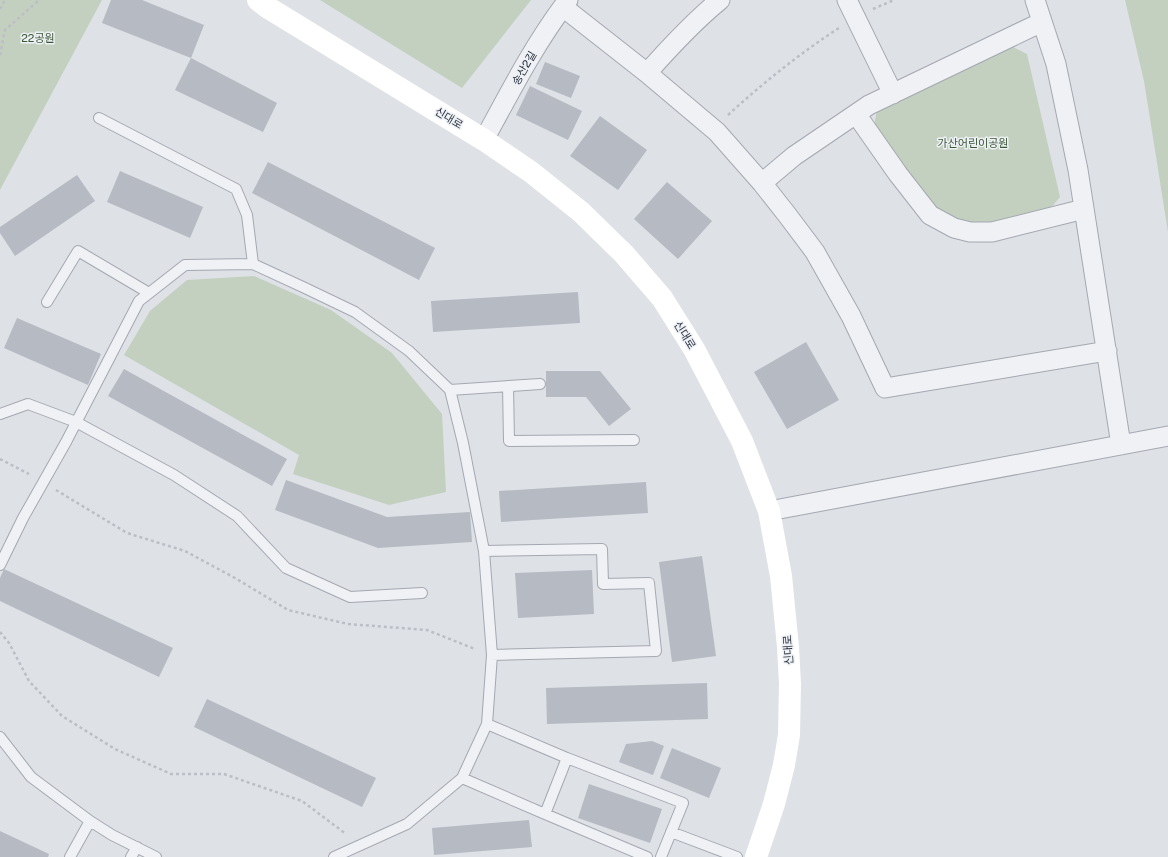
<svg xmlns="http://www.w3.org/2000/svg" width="1168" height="857" font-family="'Public Sans','Noto Sans KR',sans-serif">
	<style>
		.green { fill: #c3d0bf }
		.building { fill: #b5bac3 }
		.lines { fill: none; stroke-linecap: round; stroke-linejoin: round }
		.lane-casing { stroke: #a4a8b0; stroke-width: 12 }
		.street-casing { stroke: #a4a8b0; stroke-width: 21 }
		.path { stroke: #bcbec5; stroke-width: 2.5; stroke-dasharray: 3 3; stroke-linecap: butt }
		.lane { stroke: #f0f1f5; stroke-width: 10 }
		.street { stroke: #f0f1f5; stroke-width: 19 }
		.secondary { stroke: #fff; stroke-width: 22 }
		.labels { text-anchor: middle; stroke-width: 3; stroke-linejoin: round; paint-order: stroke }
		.park-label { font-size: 11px; fill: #3b5736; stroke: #edf0f4 }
		.street-label { font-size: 11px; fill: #282e3c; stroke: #edf0f4 }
	</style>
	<rect width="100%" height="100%" fill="#dee1e6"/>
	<path class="green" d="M0 0H102L0 190Z
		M320 0H531L462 88Z
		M1125 0H1168V232L1144 81Z
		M1009 45 1027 54 1060 197 1049 210 977 225 960 221 935 208 874 126 877 110Z
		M254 276 331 310 392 353 442 414 446 492 389 505 293 474 299 455 124 355 150 311 187 280Z"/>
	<path class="building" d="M111 0H142L204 25 191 58 277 103 263 132 175 90 191 58 102 23Z
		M545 62 580 76 571 98 536 84Z
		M530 86 582 111 568 140 516 115Z
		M600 116 647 150 618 190 570 156Z
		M268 162 435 248 419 280 252 193Z
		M120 171 203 207 190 238 107 202Z
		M77 175 95 201 15 256 0 233V227Z
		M667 182 712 221 678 259 634 219Z
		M578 292 580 323 433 332 431 301Z
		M17 318 101 354 88 385 4 348Z
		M806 342 839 400 787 429 754 372Z
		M124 369 287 459 272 486 108 396Z
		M546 371H600L631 409 609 426 586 397H546Z
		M286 480 387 517 470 512 472 542 378 548 275 510Z
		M646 482 648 513 501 522 499 491Z
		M702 556 716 656 672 662 659 562Z
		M4 569 173 648 159 677 0 601V578Z
		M592 570 594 614 518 618 515 573Z
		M707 683 708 719 547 724 546 688Z
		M207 699 376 778 362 807 194 727Z
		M652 741 664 746 653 775 619 762 626 744Z
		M672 748 721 768 709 798 660 778Z
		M589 784 662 809 650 843 578 818Z
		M529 820 532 847 434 855 432 828Z
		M0 831 49 854 48 857H0Z"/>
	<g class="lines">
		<g class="lane-casing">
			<path id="lane" d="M99 118 236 189 247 215 253 264
				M47 302 78 251 149 293
				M508 386 509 441 634 440
				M0 414 28 404 76 422 174 475 237 516 286 568 350 597 422 593
				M484 551 463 443 450 390 540 384
				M0 565 23 518 66 442 139 301 185 265 253 264 305 288 355 312 409 351 450 390
				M487 724 492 655 656 651 649 583 603 584 602 549 484 551 492 655
				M0 737 31 777 90 821 112 835 156 857
				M545 814 462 778 487 724 567 758
				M671 832 737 857
				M70 857 90 821
				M131 857 137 847
				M334 857 407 824 462 778
				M647 857 545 814 567 758 683 803 661 857"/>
		</g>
		<g class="street-casing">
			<path id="street" d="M847 0 893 94
				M1035 0 1056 64 1078 170 1121 445
				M563 7 647 73 717 132 762 183 788 216 815 252 851 316 885 388 1107 351
				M647 73C670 47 693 22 720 0
				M856 114 898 174 930 215 954 228 970 232H992L1084 209
				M484 140C510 92 535 43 568 0
				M762 183 794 156 869 105 1042 22
				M769 511 1168 436"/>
		</g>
		<path class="path" d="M0 9 5 0
			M873 9 894 0
			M0 55 5 30 39 0
			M728 115C763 83 799 54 839 28
			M0 459 29 474
			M56 490 127 533 185 551 235 578 288 610 348 624 427 630 475 649
			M0 632 9 643 29 681 62 716 115 749 171 774H224L302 801 346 834"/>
		<use href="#lane" class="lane"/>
		<use href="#street" class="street"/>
		<path class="secondary" d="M258 0 267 7 484 140 531 172 581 212 624 254 662 298 694 349 742 441 769 511 781 576 788 647 790 684 789 735 784 765 774 804 756 857"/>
	</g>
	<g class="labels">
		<g class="park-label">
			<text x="38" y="42">22공원</text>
			<text x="973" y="147">가산어린이공원</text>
		</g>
		<g class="street-label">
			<text transform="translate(524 68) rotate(-60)" y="4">송산2길</text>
			<text transform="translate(449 118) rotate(31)" y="4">신대로</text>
			<text transform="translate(685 335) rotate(58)" y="4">신대로</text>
			<text transform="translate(788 650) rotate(-94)" y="4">신대로</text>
		</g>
	</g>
</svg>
